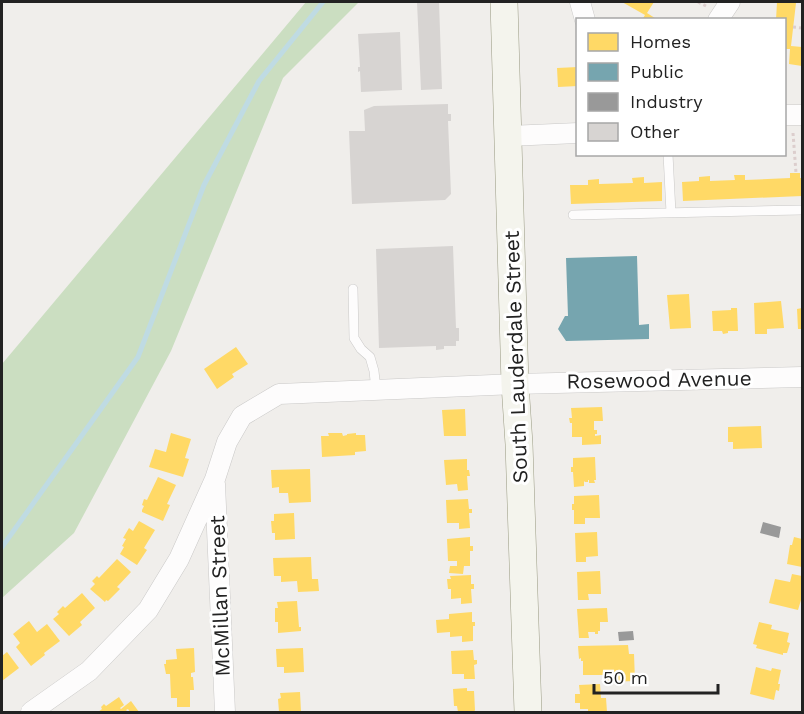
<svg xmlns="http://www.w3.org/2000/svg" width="804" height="714" font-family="'Work Sans',sans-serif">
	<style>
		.forest { fill: #cbdec1 }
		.homes { fill: #ffd966 }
		.public { fill: #76a5af }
		.industry { fill: #999 }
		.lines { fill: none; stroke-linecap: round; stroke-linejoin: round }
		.stream { stroke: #bfdbe3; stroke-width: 5 }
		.building { fill: #d7d4d2 }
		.lane-casing { stroke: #c9c8c7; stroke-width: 10 }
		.street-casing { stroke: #c9c8c7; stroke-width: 21 }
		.secondary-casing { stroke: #999a82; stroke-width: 28 }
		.path { stroke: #dccecd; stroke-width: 3; stroke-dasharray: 3 3; stroke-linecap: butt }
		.lane { stroke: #fdfcfc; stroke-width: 9 }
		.street { stroke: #fdfcfc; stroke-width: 20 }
		.secondary { stroke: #f4f4ed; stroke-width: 27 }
		.labels { text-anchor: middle; stroke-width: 6; stroke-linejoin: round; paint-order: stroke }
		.street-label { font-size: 21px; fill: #222; stroke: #fff }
	</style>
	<rect width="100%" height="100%" fill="#f0eeeb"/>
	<path class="forest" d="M306 2H359L283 78 171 351 74 533 2 598V364Z"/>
	<path class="homes" d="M622 2H654L647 13 658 20H642L645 15Z
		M777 2 796 3 791 46 802 47V66L789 64 790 49H784V20H776Z
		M578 67V86L558 87 557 68Z
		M790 173H800V178H802V196L683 201 682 182 699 181V177L710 176V181L735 180 734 175H745V180L790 178Z
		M644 177V183L662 182V201L571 204 570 185H588V180L599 179V184L633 183 632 178Z
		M689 294 691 328 670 329 667 295Z
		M781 301 784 328 767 329V334H755L754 303Z
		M731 308H737L738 331H728V333L723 334 722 331H713L712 311 731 310Z
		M802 308V329H798L797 309Z
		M236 347 248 364 232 374 234 377 217 389 204 369Z
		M602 407 603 421H594V430H597V434H595V436L601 435V444L582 445V437H572V423H570L569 418H572L571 408Z
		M465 409 466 436H444L442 410Z
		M761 426 762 448 733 449V442H728V427Z
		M171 433 191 439 185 458 189 459 183 477 149 467 155 449 166 452Z
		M328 433H342L343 436 347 435V434L356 433V435H365L366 451 355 452V455L322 457 321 436H329Z
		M595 457 596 480H594L595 483H589V480H588V482H585L584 481V486L574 487 573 472H571V467H573V458Z
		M467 459V470H469L470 476H467L468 490 458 491 457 484 446 485 444 460Z
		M310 469 311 502 289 503 288 493H279V487L272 488 271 470Z
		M158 477 176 485 167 504 170 505 163 521 142 512V510L144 506 142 505 144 499 147 500Z
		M599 495 600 518H585V524H574V510H572V504H574V496Z
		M468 499 469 509H472V513H469L470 528 459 529V523H447L446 500Z
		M294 513 295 539 275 540V533H272L271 521H274V514Z
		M139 521 155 530 144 548 147 550 137 565 120 554 124 547 122 546 126 539 123 538 129 528 133 531Z
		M597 532 598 556 586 557V562H576L575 533Z
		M470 537V546H473V551H470V566H464L463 574 449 573 450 566H457V561H448L447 539Z
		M794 537 802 539V567L787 564 790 545H792Z
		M311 557 312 579H318L319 591 298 592 297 581 281 582V576H274L273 558Z
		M117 559 131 572 117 587 120 589 108 601 106 600 105 602 90 589 95 584 92 581 97 576 99 578Z
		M600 571 601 594H588L589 600H578L577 572Z
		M792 574 802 576V601L801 600 798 610 769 603 775 579 790 582Z
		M471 575V584H474V589H471L472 603 461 604V598L451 599V589H448L447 579H451L450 576Z
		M82 593 95 608 80 622 82 625 69 636 53 619 59 614 57 612 63 606 65 608Z
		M297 601 299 627H301V631L278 633V622H275V608H278L277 602Z
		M607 608 608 622H600V631H598V634H595V632H588L589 638H579L577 609Z
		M472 612V622H475V626H473V641L462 642V636L450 637V632L437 633 436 620 449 619V614Z
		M29 621 37 632 47 624 60 641 44 653 45 655 31 666 16 647 20 643 13 634Z
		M759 622 772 625 771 629 789 633 787 642 790 643 787 653H783V655L756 648 757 645 753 644Z
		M628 645 629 654H634L635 681 605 682V675H583V661H581V658L579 659 578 646Z
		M194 648 195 672 191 673V677H193L194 690H190V707H177V698H171L170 674H166L164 664H166V660L177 659 176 649Z
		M303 648 304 672 284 673V667H277L276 649Z
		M473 650 474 660H477V664L474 665 475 679H464V674H452L451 651Z
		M7 652 19 668 2 681V656Z
		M756 667 771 671 772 668 781 670 778 684H780L779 691 776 690 774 700 750 694Z
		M600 684 601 698H606L607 712H588V709H580V703H575V694H580L579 685Z
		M467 688V691H474L475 710 474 712H458L457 706H454L453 689Z
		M300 692 301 712H279L278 699 281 698 280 693Z
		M119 697 124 705 120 708 121 709 131 701 139 712H130L128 709 126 710 128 712H98L102 709 101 707 104 704 106 706Z"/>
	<path class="public" d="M637 256 639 325 649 324V339L566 341 558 329 565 316H568L566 258Z"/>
	<path class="industry" d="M763 522 781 527 779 538 760 533Z
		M633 631 634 640 619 641 618 632Z"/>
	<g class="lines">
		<path class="stream" d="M2 547 138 357 204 185 259 81 323 2"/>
	</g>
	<path class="building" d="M417 2H439L442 89 421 90Z
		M400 32 402 90 361 92 360 71 358 72V67H360L358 34Z
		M448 104V114H451V121H448L451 194 445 200 352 204 349 131H365L364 110 374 106Z
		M453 246 456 328H459V341H456V346H444V349L436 350V346L379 348 376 249Z"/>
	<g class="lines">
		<g class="lane-casing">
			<path id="lane" d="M668 154 671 213
				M573 215 802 210
				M353 289 354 338 361 349 370 357 374 371 376 390"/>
		</g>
		<g class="street-casing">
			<path id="street" d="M580 2 585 20
				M718 20 730 2
				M784 115H802
				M508 136 578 133
				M215 484 225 712
				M31 712 89 671 148 610 179 559 215 479 227 442 242 416 279 394 515 384 802 377"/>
		</g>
		<g class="secondary-casing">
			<path id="secondary" d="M504 2 515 384 519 444 528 712"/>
		</g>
		<path class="path" d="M698 2 706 6
			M793 27 802 28
			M793 133 796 173"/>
		<use href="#lane" class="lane"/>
		<use href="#street" class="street"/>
		<use href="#secondary" class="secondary"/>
	</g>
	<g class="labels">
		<g class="street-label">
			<text transform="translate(516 357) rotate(-92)" y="7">South Lauderdale Street</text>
			<text transform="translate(659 380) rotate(-1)" y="7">Rosewood Avenue</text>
			<text transform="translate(220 596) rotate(-92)" y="7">McMillan Street</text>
		</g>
	</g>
	<rect width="804" height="714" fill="none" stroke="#222222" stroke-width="6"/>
	<rect x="576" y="18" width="210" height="138" fill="#ffffff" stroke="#a7a7a7" stroke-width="1.5"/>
	<rect x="588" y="33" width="30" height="18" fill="#ffd966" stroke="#a7a7a7" stroke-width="1.5"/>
	<text x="630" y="48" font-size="18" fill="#222222">Homes</text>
	<rect x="588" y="63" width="30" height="18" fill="#76a5af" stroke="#a7a7a7" stroke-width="1.5"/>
	<text x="630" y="78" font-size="18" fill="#222222">Public</text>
	<rect x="588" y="93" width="30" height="18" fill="#999999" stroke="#a7a7a7" stroke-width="1.5"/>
	<text x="630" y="108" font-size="18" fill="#222222">Industry</text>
	<rect x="588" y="123" width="30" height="18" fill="#d7d4d2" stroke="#a7a7a7" stroke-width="1.5"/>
	<text x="630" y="138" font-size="18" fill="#222222">Other</text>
	<path d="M594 684v9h124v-9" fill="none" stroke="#222222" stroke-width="3"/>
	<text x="603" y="684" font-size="18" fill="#222222" stroke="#ffffff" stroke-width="4.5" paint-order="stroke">50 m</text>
</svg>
